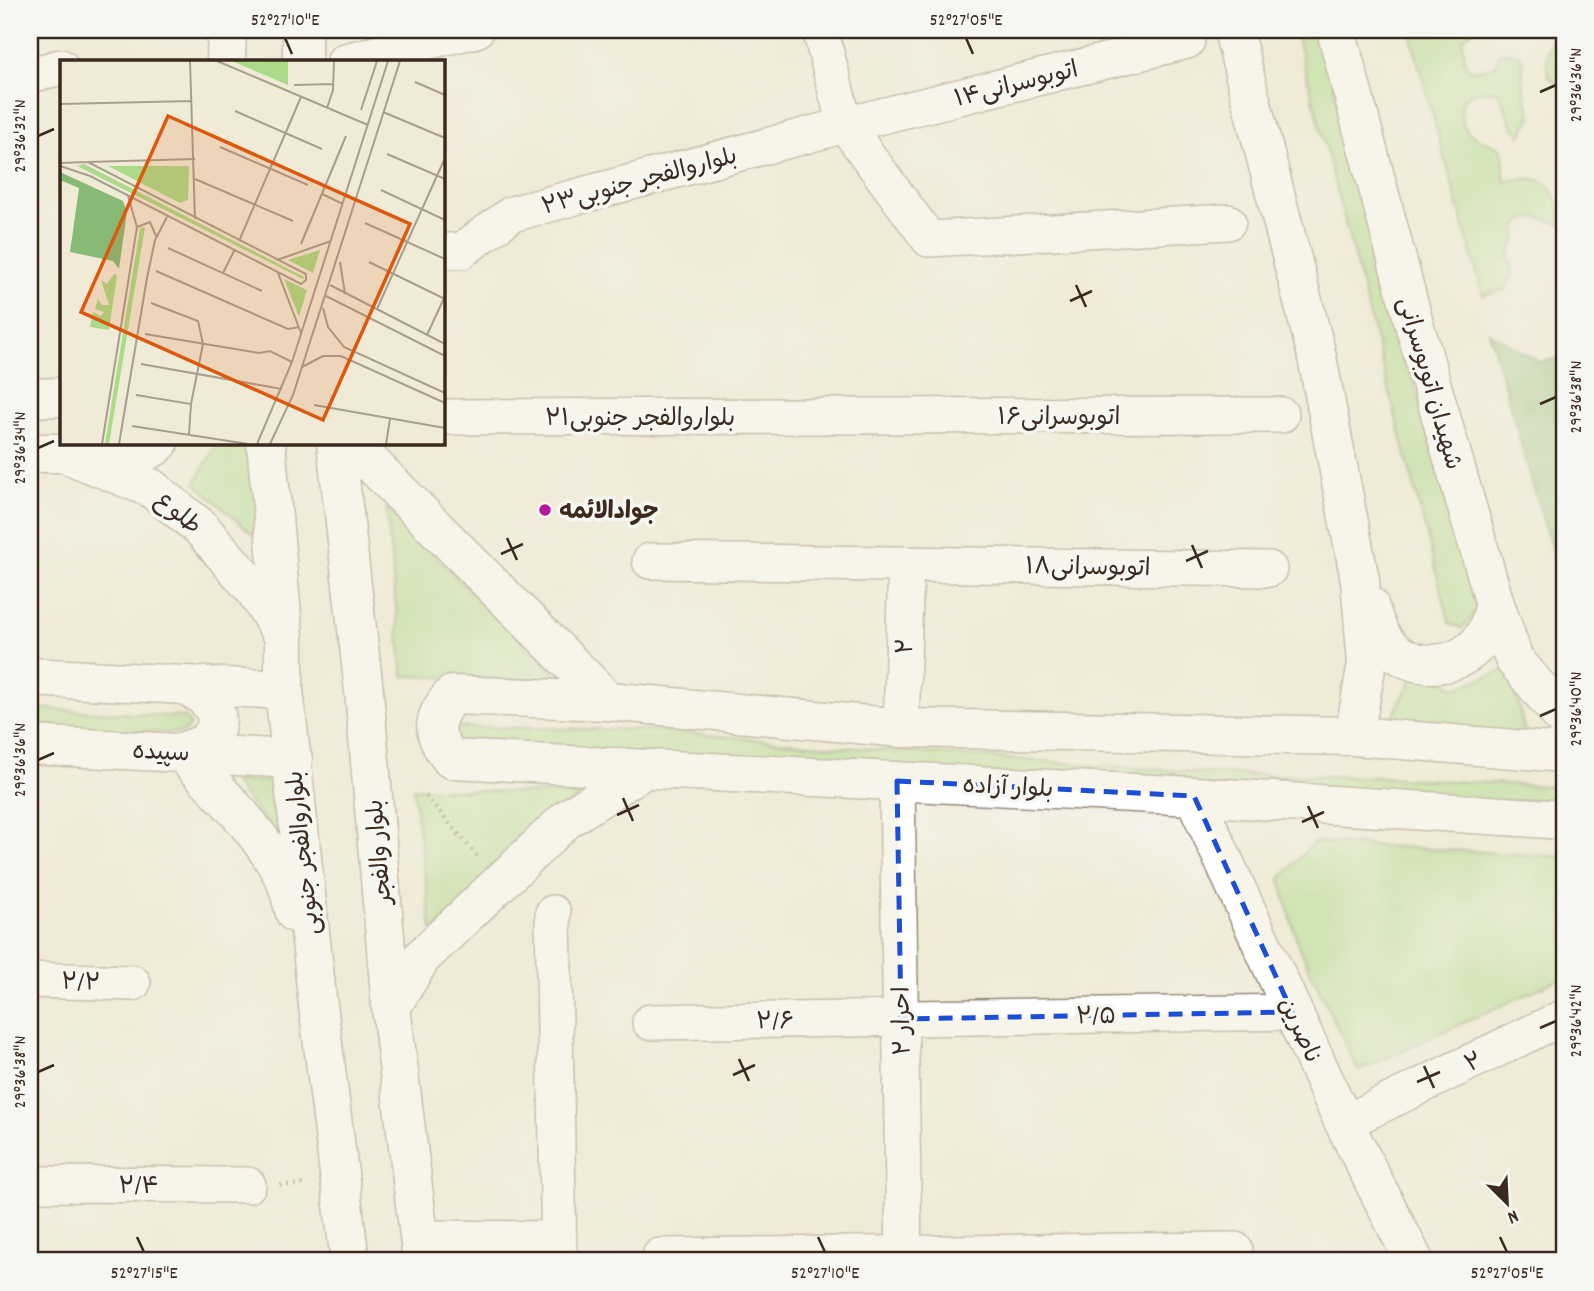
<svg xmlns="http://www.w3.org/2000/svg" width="1594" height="1291" font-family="Dekko,'Playpen Sans Arabic',sans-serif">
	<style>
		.green { fill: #aadb89; stroke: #728254; stroke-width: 2 }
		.forest { fill: #87bb75; stroke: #61724a; stroke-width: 2 }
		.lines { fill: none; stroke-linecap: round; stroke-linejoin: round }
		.street-casing { stroke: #968a7a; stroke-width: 38 }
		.secondary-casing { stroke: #968a7a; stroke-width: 41 }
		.path { stroke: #968a7a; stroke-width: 4.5; stroke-dasharray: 2 5; stroke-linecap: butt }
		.street { stroke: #fff; stroke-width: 35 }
		.secondary { stroke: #fff; stroke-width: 38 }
		.marked { fill: none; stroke: #1d4ed8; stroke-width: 5; stroke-dasharray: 14 9; stroke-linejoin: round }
		.ticks { fill: none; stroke: #3b2a1e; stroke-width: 2.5 }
		.poi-dot { fill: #b5179e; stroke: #f6f6f2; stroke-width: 2.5 }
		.labels { text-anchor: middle; stroke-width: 7; stroke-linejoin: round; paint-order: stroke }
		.street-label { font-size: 24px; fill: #3b2a1e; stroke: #f6f6f2 }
		.poi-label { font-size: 24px; font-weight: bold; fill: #3b2a1e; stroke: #f6f6f2; text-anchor: start }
		.inset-road { fill: none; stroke: #a89e8d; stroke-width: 2 }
		.view { fill: #df570d; fill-opacity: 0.15; stroke: #df570d; stroke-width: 3.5 }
		.inset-edge { fill: none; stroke: #3b2a1e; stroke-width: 3.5 }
		.neatline { fill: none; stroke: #3b2a1e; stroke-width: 2.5 }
		.ticks-label { font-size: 18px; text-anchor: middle; fill: #3b2a1e }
	</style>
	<rect width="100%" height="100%" fill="#f6f6f2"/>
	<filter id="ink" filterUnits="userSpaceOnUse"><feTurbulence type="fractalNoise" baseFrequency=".0143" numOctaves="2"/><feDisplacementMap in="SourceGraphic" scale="14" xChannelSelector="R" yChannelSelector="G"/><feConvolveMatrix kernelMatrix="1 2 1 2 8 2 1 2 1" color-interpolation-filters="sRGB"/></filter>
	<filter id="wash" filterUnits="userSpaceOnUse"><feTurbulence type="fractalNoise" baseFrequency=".00686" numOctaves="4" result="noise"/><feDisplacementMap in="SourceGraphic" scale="28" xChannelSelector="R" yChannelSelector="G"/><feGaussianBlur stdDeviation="1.57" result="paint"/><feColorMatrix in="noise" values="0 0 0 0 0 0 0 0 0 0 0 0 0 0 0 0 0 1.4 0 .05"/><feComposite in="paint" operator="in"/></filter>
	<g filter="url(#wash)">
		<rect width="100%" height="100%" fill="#f0ebd7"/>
		<path class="green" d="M1295 30H1319L1352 158 1477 611 1462 628 1450 624Z
			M1409 30H1473L1463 39 1464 60 1470 70 1485 69 1497 65 1499 54C1509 50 1515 51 1523 58 1523 69 1522 82 1525 93 1531 117 1535 112 1521 136L1513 127 1498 90 1478 92 1464 98C1453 129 1473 139 1499 147L1503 155 1505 182C1543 170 1560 187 1561 225 1547 219 1527 212 1516 227L1517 236 1509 257 1513 274 1506 289 1483 295Z
			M1560 30H1564V89L1548 76C1546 58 1545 43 1560 30Z
			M216 443H254L266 546 195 483 216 446Z
			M386 507 563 682 403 676Z
			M1418 668 1456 688 1510 668 1526 737 1385 731Z
			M30 708 183 717 191 724 184 732 167 733 30 725Z
			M454 727 655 730 842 747 1222 774 1381 777 1564 787V808L455 743Z
			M278 780 297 861 233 782Z
			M413 788 582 795 432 931Z
			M1314 842 1564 857V977L1358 1071 1298 945 1280 879Z"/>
		<path class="forest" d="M1489 332 1540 362 1564 357V594Z"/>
	</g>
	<g filter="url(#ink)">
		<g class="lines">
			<g class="street-casing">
				<path id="street" d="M820 30 845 125 929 239 1228 222
					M345 61 476 30
					M30 75 61 67
					M443 251H461L512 214 845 125 1187 41
					M443 417 1281 415
					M650 561 1269 569
					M901 728 906 564
					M897 781 904 1261
					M553 913 559 1261
					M30 980 133 983
					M650 1022 1292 1012
					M1344 1123 1564 1017
					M30 1184 248 1185
					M419 1238 559 1239
					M660 1256 1235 1250"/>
			</g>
			<g class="secondary-casing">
				<path id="secondary" d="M1233 30 1316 352 1360 580 1367 663 1354 736
					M1336 30 1415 327 1495 604 1514 659 1564 719
					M226 61 227 30
					M302 61V30
					M30 398 61 397
					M266 443 284 637V690L317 997 350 1261
					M336 443 364 691 391 1007 422 1261
					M351 443 608 701
					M30 453H64L151 488 200 527 254 589 281 632
					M84 454C106 454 142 461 159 443
					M1369 605C1374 620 1379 637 1391 648 1414 670 1452 669 1475 647 1487 636 1491 619 1495 604
					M30 677 284 690
					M184 685C206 695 231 716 207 741 201 746 189 749 181 752 219 791 262 832 286 882 290 892 292 903 295 913
					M30 745 293 759
					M1564 753 1354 736 901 728 608 701 452 695C431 719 431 734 451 759L1194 796 1564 820
					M1194 796 1344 1123 1414 1261
					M391 1007 422 957 567 819 643 770"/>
			</g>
			<path class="path" d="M426 796 479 858
				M280 1185 306 1184"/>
			<use href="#street" class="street"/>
			<use href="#secondary" class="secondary"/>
		</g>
	</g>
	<path d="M0 0H1594V1291H0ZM897 781 1194 796 1292 1012 901 1019Z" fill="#f0ebd7" fill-opacity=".55" fill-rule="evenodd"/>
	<path class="marked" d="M897 781 1194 796 1292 1012 901 1019Z"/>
	<path class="ticks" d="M285 38 292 54M966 38 973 54M1540 92 1556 85M38 136 54 129M1076 285 1086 307M1070 301 1092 291M1540 404 1556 397M38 448 54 441M507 538 517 560M1192 545 1202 568M501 554 523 544M1186 561 1208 551M1540 716 1556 709M38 760 54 753M623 798 633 821M1308 806 1318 828M617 815 639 805M1302 822 1324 812M1540 1028 1556 1021M739 1059 749 1081M1424 1066 1434 1088M38 1072 54 1065M733 1075 755 1065M1417 1082 1440 1072M137 1237 144 1252M818 1237 825 1252M1500 1237 1507 1252"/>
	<circle class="poi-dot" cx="545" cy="510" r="7"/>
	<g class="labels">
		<g class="street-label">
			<text transform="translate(1016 83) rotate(-14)" y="8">اتوبوسرانی۱۴</text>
			<text transform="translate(639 180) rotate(-15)" y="8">بلواروالفجر جنوبی۲۳</text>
			<text transform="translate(1431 383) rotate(74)" y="8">شهیدان اتوبوسرانی</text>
			<text x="1059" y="424">اتوبوسرانی۱۶</text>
			<text x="640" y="425">بلواروالفجر جنوبی۲۱</text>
			<text transform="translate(179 512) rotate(40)" y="8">طلوع</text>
			<text transform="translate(1088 566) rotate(1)" y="8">اتوبوسرانی۱۸</text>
			<text transform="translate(904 646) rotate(-88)" y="8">۲</text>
			<text transform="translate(161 751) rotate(3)" y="8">سپیده</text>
			<text transform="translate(1008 786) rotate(3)" y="8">بلوار آزاده</text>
			<text transform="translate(378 852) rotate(-95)" y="8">بلوار والفجر</text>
			<text transform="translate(302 853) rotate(-96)" y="8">بلواروالفجر جنوبی</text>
			<text transform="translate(81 981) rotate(2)" y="8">۲/۲</text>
			<text transform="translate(1096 1015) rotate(-1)" y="8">۲/۵</text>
			<text transform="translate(775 1020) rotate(-1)" y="8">۲/۶</text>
			<text transform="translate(901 1021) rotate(-91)" y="8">۲ احرار</text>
			<text transform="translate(1301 1030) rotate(65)" y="8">ناصرین</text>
			<text transform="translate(1473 1061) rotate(-26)" y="8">۲</text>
			<text x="139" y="1193">۲/۴</text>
		</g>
		<g class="poi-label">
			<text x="559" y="518">جوادالائمه</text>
		</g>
	</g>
	<g transform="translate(60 60)">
		<rect width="385" height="385" fill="#f0ebd7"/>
		<path d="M172 1H228V25ZM24 104 244 217 243 219 17 106ZM48 106H129L128 140 120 143ZM85 167 49 384H45L80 168ZM260 190 253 213 228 200ZM54 214 57 215 49 270 30 267 33 252 41 256 44 252 35 249 38 239 42 245H49L41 220 47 224ZM224 219 247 230 239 257Z" fill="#aadb89"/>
		<path d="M0 112 63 141 67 152 59 209 53 201 10 192 19 128 0 120Z" fill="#87bb75"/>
		<path class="inset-road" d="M130 1 135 159M157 1 308 65M355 22 385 35M234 25 274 24M0 44 132 41M267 48 273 30 274 1M301 50 317 1M175 51 262 89M323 52 385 78M160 87 248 125M327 94 385 119M28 102 135 99M0 103 28 102 246 214V220L241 224 30 116 0 106M135 119 233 161M321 130 385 160M262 134 283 144M305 163 385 199M77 167 90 162 96 176M179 181 241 37M241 184 286 76M108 188 202 231M217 200 271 181M280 202 285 234M309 202 385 239M96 211 228 269 239 267M163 213 175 189M218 213 241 273M270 225 385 284M266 236 385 296M91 243 138 261 143 284 131 344M263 248 268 267 284 287 385 333M317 249 385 98M85 274 199 293 210 291 232 302M367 275 385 236M81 304 222 329M242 307 263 296H281L385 343M76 335 131 344 129 374M254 345 385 368M72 366 188 384M42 384 77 167 68 136M59 384 87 218 95 180 107 157M197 384 232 302 328 1M210 384 233 335 340 1M326 384 330 359"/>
		<path class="view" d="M108 56 350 164 263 360 21 252Z"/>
		<rect width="385" height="385" class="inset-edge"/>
	</g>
	<rect width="1594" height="1291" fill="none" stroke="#f6f6f2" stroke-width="77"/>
	<g transform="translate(1507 1203) rotate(156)" stroke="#f6f6f2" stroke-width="5" paint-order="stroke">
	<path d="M0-5L12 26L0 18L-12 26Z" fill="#3b2a1e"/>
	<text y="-10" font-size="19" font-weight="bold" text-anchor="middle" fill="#3b2a1e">N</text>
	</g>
	<rect x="38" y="38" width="1518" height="1214" class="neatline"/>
	<g class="ticks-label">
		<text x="285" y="25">52°27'10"E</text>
		<text x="966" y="25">52°27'05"E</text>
		<text transform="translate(1575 85) rotate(-90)" y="6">29°36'36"N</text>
		<text transform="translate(19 136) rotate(-90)" y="6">29°36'32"N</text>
		<text transform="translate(1575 397) rotate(-90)" y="6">29°36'38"N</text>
		<text transform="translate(19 448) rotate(-90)" y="6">29°36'34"N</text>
		<text transform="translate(1575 709) rotate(-90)" y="6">29°36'40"N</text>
		<text transform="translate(19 760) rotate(-90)" y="6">29°36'36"N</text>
		<text transform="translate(1575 1021) rotate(-90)" y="6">29°36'42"N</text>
		<text transform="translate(19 1072) rotate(-90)" y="6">29°36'38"N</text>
		<text x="144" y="1278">52°27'15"E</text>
		<text x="825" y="1278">52°27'10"E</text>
		<text x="1507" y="1278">52°27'05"E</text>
	</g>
</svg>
